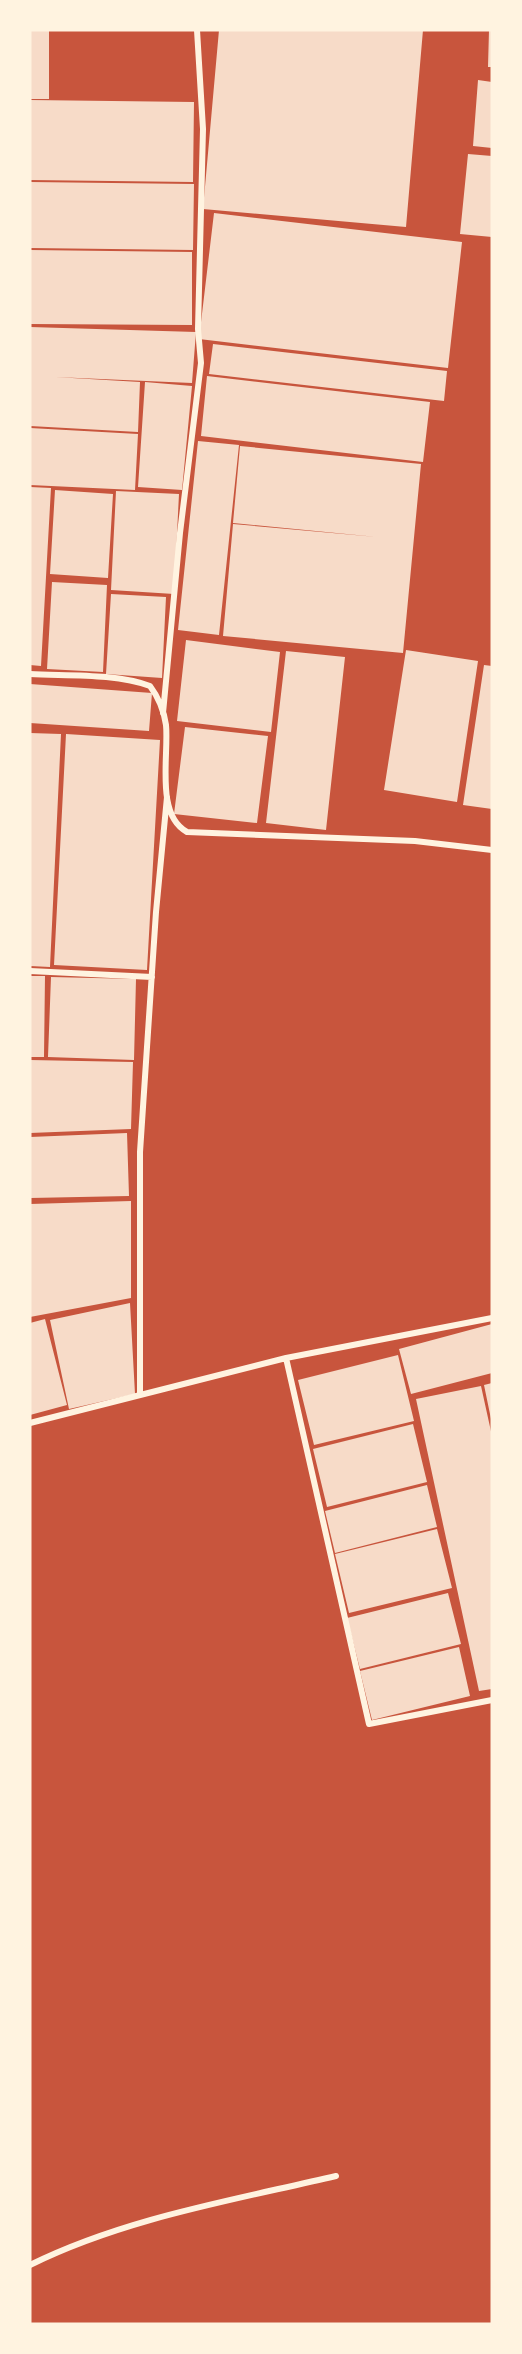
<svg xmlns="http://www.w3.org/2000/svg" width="522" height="2354" font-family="Bitter,serif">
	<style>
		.building { fill: #f7dbc8 }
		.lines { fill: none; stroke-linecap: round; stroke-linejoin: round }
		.minor { stroke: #fff3e0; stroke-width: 6 }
	</style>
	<rect width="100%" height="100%" fill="#c8553d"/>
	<path class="building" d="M30 30H49V99H30Z
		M219 30H423L406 227 203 209Z
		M489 30H492V67H488Z
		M478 80 492 82V148L473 146Z
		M30 100 194 102 193 182 30 180Z
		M468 154 492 156V237L460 234Z
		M30 182 194 184 193 250 30 248Z
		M214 213 462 242 448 368 199 339Z
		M30 250 192 252V325L30 324Z
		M30 327 196 332 192 383 55 377 140 382 138 432 30 426Z
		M213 344 447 371 444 401 209 374Z
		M207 376 430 402 423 462 201 436Z
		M145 382 192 386 182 490 138 487Z
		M30 428 138 434 135 490 30 485Z
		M198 441 239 445 219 635 178 630Z
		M240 446 421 464 403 653 223 636 233 524 377 537 233 523Z
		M30 487 51 488 41 666 30 665Z
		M55 490 113 494 108 578 50 574Z
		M116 491 179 494 174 594 111 590Z
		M52 582 107 585 103 672 47 669Z
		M111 594 166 597 162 678 106 674Z
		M186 640 280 652 271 732 177 721Z
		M406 650 478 661 457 802 384 790Z
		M286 651 345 657 326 830 266 823Z
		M484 665 492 666V809L463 805Z
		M30 684 152 693 149 731 30 723Z
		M185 727 268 736 257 823 174 814Z
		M30 733 61 734 50 967 30 966Z
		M66 734 160 740 147 970 54 965Z
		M30 976H45L44 1057H30Z
		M51 977 136 979 134 1060 48 1057Z
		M30 1060 133 1062 131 1129 30 1133Z
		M127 1133 129 1196 30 1198V1137Z
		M131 1201V1298L30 1317V1204Z
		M130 1303 135 1394 69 1409 50 1320Z
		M45 1319 67 1405 30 1415V1323Z
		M492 1324V1373L411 1394 399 1349Z
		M398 1355 414 1421 314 1445 298 1380Z
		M492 1383V1419H491L484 1385Z
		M481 1386 492 1436V1689L479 1691 416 1399Z
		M413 1424 427 1482 327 1507 313 1449Z
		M427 1485 437 1527 335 1553 325 1511Z
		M437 1529 452 1588 349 1613 335 1554Z
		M448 1593 461 1644 360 1669 347 1618Z
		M459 1647 470 1696 372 1720 360 1671Z"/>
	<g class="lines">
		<path class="minor" d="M30 674C66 676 116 673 150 686 159 698 164 711 166 725 169 755 155 815 187 832L415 841 492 850
			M163 713 180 533 201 363 198 329 203 129 197 30
			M30 971 152 977
			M286 1358 492 1318
			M140 1395V1152L156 912 167 797
			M30 1423 286 1358 369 1724 492 1700
			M30 2265C125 2218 234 2200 336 2176"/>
	</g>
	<rect width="522" height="2354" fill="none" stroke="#fff3e0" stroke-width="63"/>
</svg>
